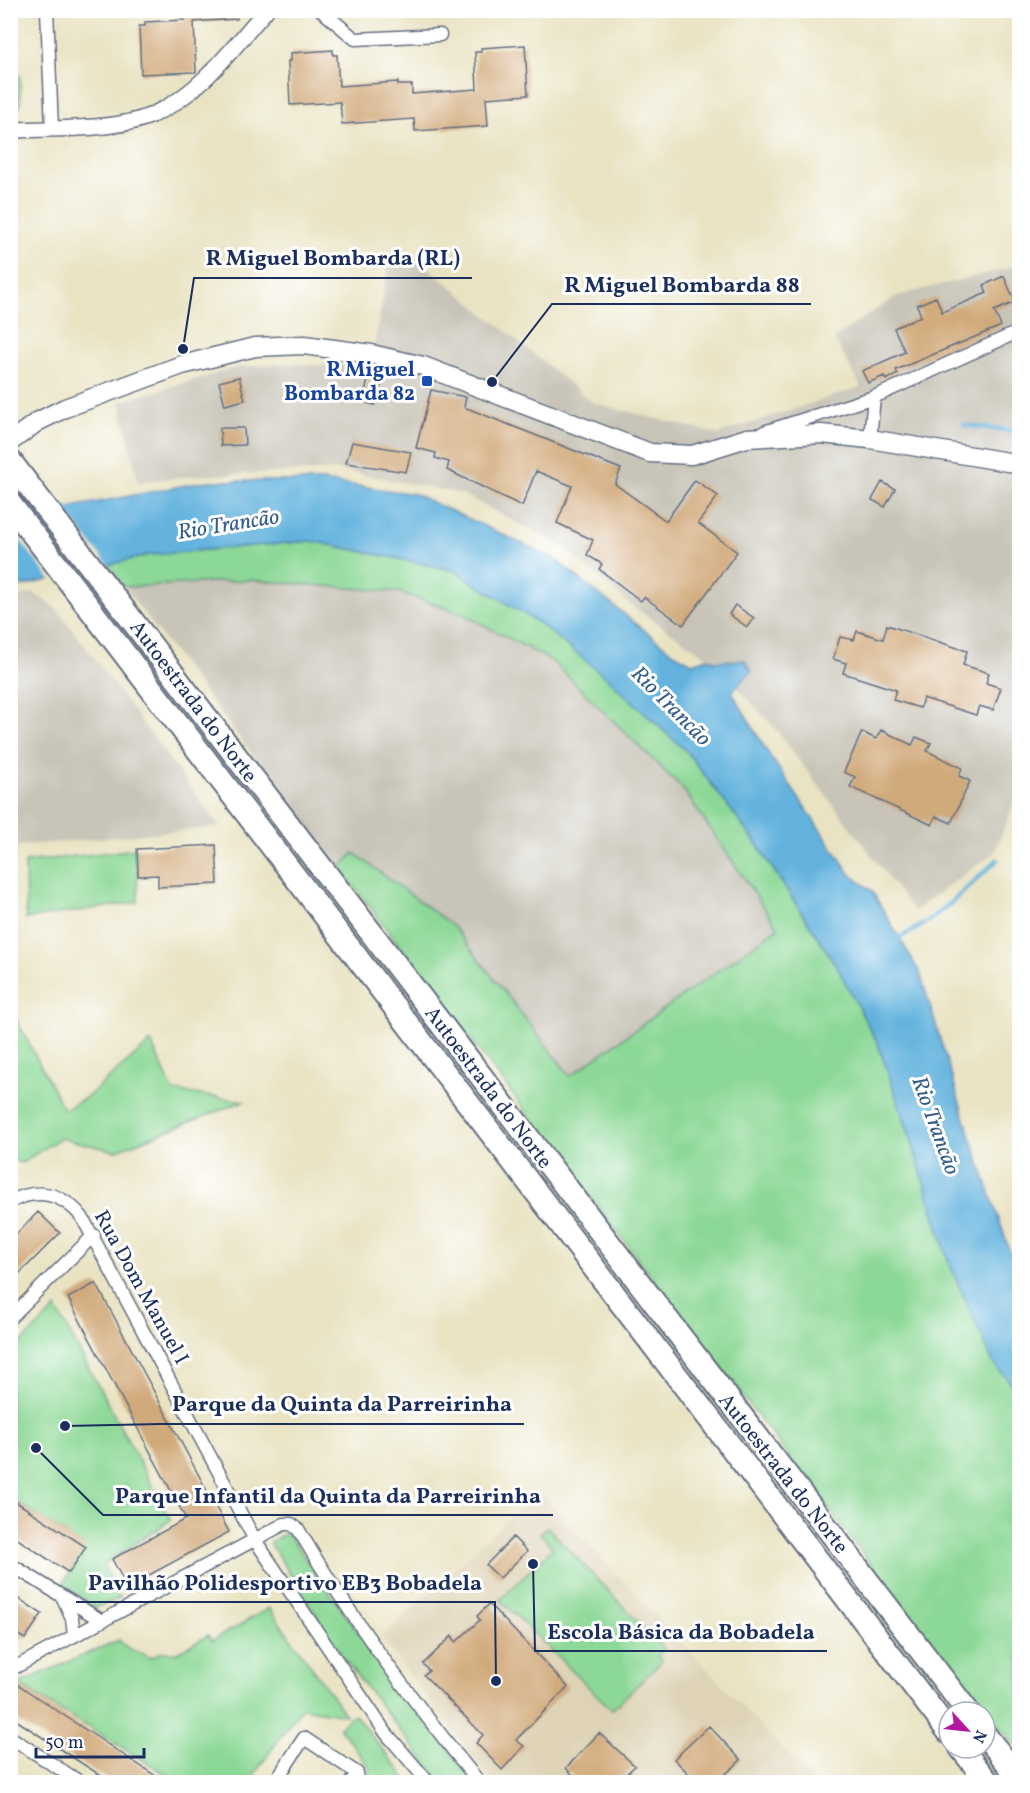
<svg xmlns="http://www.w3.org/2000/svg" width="1030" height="1793" font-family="Vollkorn,serif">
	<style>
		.built { fill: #ded3b6 }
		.industrial { fill: #c8c4b8 }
		.green { fill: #8cd896; stroke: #54847a; stroke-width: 1.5 }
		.water { fill: #64b3de; stroke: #40719e; stroke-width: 1.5 }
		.pier { fill: #e9e3c2 }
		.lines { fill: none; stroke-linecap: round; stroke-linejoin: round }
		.stream { stroke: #64b3de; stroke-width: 4.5 }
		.building { fill: #d1aa7c }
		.minor-casing { stroke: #636e81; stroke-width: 15 }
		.tertiary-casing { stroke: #636e81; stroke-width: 18 }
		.secondary-casing { stroke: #636e81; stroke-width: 21 }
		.motorway-casing { stroke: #636e81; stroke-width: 26 }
		.minor { stroke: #fff; stroke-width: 12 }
		.tertiary { stroke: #fff; stroke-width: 15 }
		.secondary { stroke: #fff; stroke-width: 18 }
		.motorway { stroke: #fff; stroke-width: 22 }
		.transit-dot { fill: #1a4fb4; stroke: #fff; stroke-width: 2 }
		.labels { text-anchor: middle; stroke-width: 6; stroke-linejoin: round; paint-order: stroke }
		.transit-label { font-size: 21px; font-weight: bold; fill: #164399; stroke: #fff; text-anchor: end }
		.street-label { font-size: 21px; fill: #1b2f5e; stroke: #fff }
		.water-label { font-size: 22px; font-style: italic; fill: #355d8b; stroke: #fff }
		.leader { fill: none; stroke: #1b2f5e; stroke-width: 2 }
		.callout-dot { fill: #1b2f5e; stroke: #fff; stroke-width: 2 }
		.callout-label { font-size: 22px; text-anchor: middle; font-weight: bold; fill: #1b2f5e; stroke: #fff; stroke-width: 6; stroke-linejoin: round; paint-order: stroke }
	</style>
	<rect width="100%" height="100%" fill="#fff"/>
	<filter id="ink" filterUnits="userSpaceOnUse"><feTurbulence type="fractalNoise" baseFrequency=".0167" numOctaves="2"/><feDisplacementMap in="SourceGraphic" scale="12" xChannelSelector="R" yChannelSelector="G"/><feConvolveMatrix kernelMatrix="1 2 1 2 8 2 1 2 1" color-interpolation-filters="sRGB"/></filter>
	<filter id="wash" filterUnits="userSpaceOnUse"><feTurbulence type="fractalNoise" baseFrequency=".008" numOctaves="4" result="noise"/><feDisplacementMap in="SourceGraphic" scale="24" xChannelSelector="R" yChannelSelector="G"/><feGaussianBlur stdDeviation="1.35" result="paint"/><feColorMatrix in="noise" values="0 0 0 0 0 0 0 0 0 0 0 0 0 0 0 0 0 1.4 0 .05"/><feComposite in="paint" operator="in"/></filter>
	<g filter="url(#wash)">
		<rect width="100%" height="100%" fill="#e9e3c2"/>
		<path class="built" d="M538 1491 814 1782H492L381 1637Z"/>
		<path class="industrial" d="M391 254 419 260 593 403 718 434 861 387 834 338 897 296 1019 265 1020 787 995 852 914 911 773 726 738 688 753 672 746 660 714 661 700 652 632 606 559 544 462 494 340 470 193 476 138 482 120 402 238 367 287 364 370 367Z
			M250 580 399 592 461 613 552 661 683 789 778 928 570 1076 453 926 354 853 340 868 123 586Z
			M34 593 57 609 220 827 17 846 11 900V598Z"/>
		<path class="green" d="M11 76H20V107H11Z
			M311 541 453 570 539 623 606 677 687 752 756 843 836 965 878 1044 912 1142 949 1263 994 1364 1019 1392V1750L918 1626 340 868 354 853 453 926 570 1076 778 928 683 789 552 661 461 613 399 592 250 580 128 587 123 586 108 565 148 555Z
			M137 849 138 902 26 919 25 862Z
			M10 1015H14L64 1110 87 1097 151 1042 173 1091 244 1101 115 1151 60 1138 22 1163 11 1160Z
			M56 1308 171 1520 103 1565 120 1598 95 1608 63 1584 85 1547 11 1498 10 1354Z
			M547 1527 664 1649 657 1656 662 1661 612 1710 500 1600 553 1548 540 1533Z
			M287 1532 395 1685 476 1782H441L344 1659 270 1543Z
			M269 1608 346 1715 301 1708 249 1782H179L17 1684 119 1640C129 1653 139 1650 151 1658L161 1652 177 1653 208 1635 212 1641Z
			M354 1714 409 1782H360L370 1768 339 1727Z"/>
		<path class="water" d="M207 481H323L415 494 553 558 672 652 692 663 708 658 714 661 745 660 752 671 732 692 766 750 851 875 872 891 920 973 965 1120 1019 1278V1392L994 1364 949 1263 912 1142 878 1044 836 965 756 843 687 752 606 677 539 623 453 570 311 541 148 555 11 589 10 519Z"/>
		<path class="pier" d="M62 506 110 568 52 582 11 528 10 516Z"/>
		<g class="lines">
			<path class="stream" d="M964 425 1020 432
				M895 939C931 926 969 886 997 860"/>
		</g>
		<g id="blocks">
			<path class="building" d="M184 10H236L237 19 194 22 196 72 141 74 139 26H145V22L185 20Z
				M525 45 528 95 486 98 488 126 415 131 414 119 342 124 340 102 290 105 288 61H291V53L333 50V55H337L339 86 398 82V85H412V94L477 89 475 52H481V48Z
				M1004 276 1015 302 994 311 1001 326 896 370 898 374 886 380 884 376 868 383 862 371 905 352 894 328 921 316 917 305 936 297 942 312 987 293 984 285Z
				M370 373 383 377 375 405 362 402Z
				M239 377 245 400 225 405 219 382Z
				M431 390 466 397 464 407 621 469 615 484 666 521 695 480 718 496 698 523 737 552 683 625 644 597 641 601 599 569 602 564 587 555 593 540 557 523 572 486 536 471 522 506 447 470 449 462 435 458 436 453 416 448Z
				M220 428H244L245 445 221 446Z
				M352 442 411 452 406 472 346 463Z
				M882 482 895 489 885 507 872 500Z
				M735 605 754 618 747 627 729 614Z
				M887 625 967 651 963 665 989 673 986 683 1001 688 993 710 979 706 976 715 923 698 920 708 893 700 896 690 843 673 846 663 833 659 840 637 854 640 857 631 883 639Z
				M881 730 912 745 916 737 931 743 927 751 962 768 959 776 970 781 951 823 936 816 932 825 850 787 855 777 844 772 862 732 876 739Z
				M216 845 218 884 158 887V875L138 876 137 849Z
				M38 1212 60 1233 10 1283V1240Z
				M96 1283 229 1532 127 1587 112 1559 186 1519 68 1298Z
				M10 1498 86 1547 69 1573 10 1534Z
				M513 1537 527 1551 500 1578 486 1565Z
				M10 1593 42 1614 25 1639 10 1630Z
				M489 1604 568 1687 516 1740 524 1746 502 1770 476 1743 483 1735 424 1675 429 1671 423 1664 452 1636 456 1642 480 1620 477 1616Z
				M17 1684 101 1740 165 1782H111L75 1759 10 1716V1693Z
				M709 1726 741 1760 717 1782H697L674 1759Z
				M599 1733 635 1766 617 1782H580L566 1768Z"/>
		</g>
	</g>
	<g filter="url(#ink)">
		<use href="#blocks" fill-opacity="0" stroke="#636e81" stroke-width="1.5"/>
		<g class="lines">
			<g class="minor-casing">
				<path id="minor" d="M47 10 52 128
					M321 10 355 39 440 35
					M764 432 874 397 1020 331
					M870 439 874 397
					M10 1202C38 1187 62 1193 82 1217L255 1540 386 1733 428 1782
					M10 1318 94 1235
					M10 1564 102 1621
					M63 1598 72 1618 74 1636
					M10 1670 284 1524H291L298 1529C351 1619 413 1702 479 1782
					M10 1737 80 1782
					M275 1782 304 1738 357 1773 351 1782"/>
			</g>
			<g class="tertiary-casing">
				<path id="tertiary" d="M10 130C50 128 117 131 152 115 200 94 232 49 266 10"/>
			</g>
			<g class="secondary-casing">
				<path id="secondary" d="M10 442 37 422 65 408 182 365 255 347 304 345 371 354 423 366 650 453 692 455 747 438 821 434 870 439 1020 464"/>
			</g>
			<g class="motorway-casing">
				<path id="motorway" d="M10 461 968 1712
					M10 504 949 1732
					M985 1735 1020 1779
					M961 1748 988 1782"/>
			</g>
			<use href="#minor" class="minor"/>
			<use href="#tertiary" class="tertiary"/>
			<use href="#secondary" class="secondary"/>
			<use href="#motorway" class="motorway"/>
		</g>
	</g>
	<rect class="transit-dot" x="421" y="375" width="12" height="12" rx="3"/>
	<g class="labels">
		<g class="transit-label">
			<text x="415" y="376">R Miguel<tspan x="415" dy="24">Bombarda 82</tspan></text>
		</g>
		<g class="street-label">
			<text transform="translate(194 701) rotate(53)" y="7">Autoestrada do Norte</text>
			<text transform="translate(489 1087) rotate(53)" y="7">Autoestrada do Norte</text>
			<text transform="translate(142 1287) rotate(61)" y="7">Rua Dom Manuel I</text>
			<text transform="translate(784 1473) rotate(52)" y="7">Autoestrada do Norte</text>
		</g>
		<g class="water-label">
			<text transform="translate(228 523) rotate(-9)" y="8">Rio Trancão</text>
			<text transform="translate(672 705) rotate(45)" y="8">Rio Trancão</text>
			<text transform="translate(937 1125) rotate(70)" y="8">Rio Trancão</text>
		</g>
	</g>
	<path class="leader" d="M183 349L194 278H472M492 382L552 304H811M65 1426L160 1424H524M36 1448L103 1515H553M496 1681L495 1602H76M533 1564L535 1651H827"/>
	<g class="callout-dot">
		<circle cx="183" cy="349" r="6"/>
		<circle cx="492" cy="382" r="6"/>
		<circle cx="65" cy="1426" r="6"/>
		<circle cx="36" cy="1448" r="6"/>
		<circle cx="496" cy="1681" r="6"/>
		<circle cx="533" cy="1564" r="6"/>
	</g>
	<g class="callout-label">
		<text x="333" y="265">R Miguel Bombarda (RL)</text>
		<text x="682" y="292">R Miguel Bombarda 88</text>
		<text x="342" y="1411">Parque da Quinta da Parreirinha</text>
		<text x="328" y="1503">Parque Infantil da Quinta da Parreirinha</text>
		<text x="285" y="1590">Pavilhão Polidesportivo EB3 Bobadela</text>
		<text x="681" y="1639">Escola Básica da Bobadela</text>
	</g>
	<rect width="1030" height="1793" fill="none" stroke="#fff" stroke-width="36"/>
	<g transform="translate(967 1730) rotate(117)"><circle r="28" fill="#ffffff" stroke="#a4acbf" stroke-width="1.5"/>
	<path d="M0-4.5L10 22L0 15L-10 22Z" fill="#b5179e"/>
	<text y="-9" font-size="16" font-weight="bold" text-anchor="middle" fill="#1b2f5e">N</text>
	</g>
	<path d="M36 1748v9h108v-9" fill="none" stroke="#1b2f5e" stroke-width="3"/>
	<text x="45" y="1748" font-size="18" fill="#1b2f5e" stroke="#ffffff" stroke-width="4.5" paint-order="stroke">50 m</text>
</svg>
